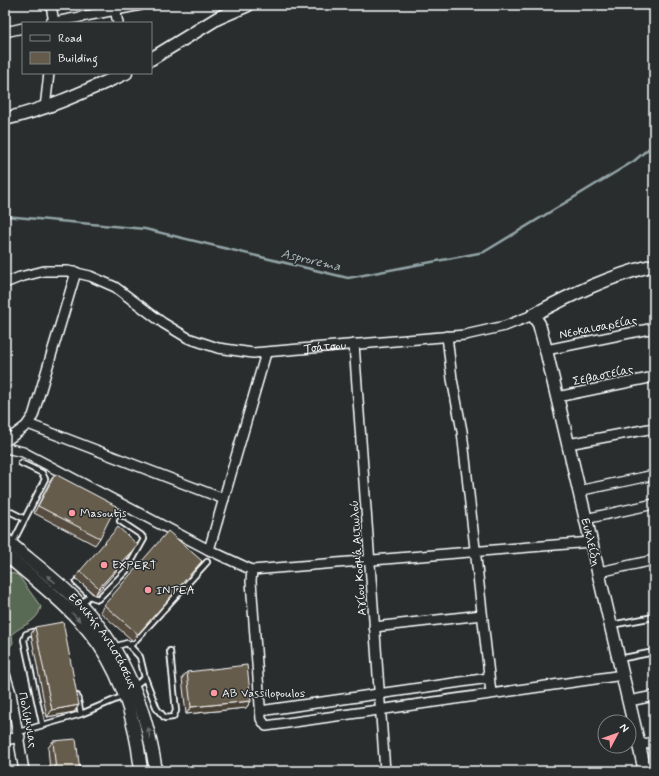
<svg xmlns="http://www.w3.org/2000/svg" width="659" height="776" font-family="Mynerve,sans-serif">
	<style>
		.green { fill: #596a53; stroke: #acb4a9 }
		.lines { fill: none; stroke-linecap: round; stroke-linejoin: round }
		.stream { stroke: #92a4a7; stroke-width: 2.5 }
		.lane-casing { stroke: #fff; stroke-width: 8 }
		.street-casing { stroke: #fff; stroke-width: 12 }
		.secondary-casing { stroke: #fff; stroke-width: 15 }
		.lane { stroke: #2a2d2e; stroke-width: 4.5 }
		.street { stroke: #2a2d2e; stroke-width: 9 }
		.secondary { stroke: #2a2d2e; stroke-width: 12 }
		.wall { fill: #574e41; stroke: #fff }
		.shaded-wall { fill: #474035; stroke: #fff }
		.building { fill: #655b4c; stroke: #fff }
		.oneway { fill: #6a6c6d }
		.poi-dot { fill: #ff9aa2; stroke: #2a2d2e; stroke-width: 1.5 }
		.labels { text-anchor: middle; stroke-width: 3; stroke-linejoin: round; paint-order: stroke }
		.street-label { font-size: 12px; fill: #fff; stroke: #2a2d2e }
		.poi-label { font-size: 12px; fill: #fff; stroke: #2a2d2e; text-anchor: start }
		.water-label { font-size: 13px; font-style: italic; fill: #aebbbd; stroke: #2a2d2e }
	</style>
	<rect width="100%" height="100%" fill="#2a2d2e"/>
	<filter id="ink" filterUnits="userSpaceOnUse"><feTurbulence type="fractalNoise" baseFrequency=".025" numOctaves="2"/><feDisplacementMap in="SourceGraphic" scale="8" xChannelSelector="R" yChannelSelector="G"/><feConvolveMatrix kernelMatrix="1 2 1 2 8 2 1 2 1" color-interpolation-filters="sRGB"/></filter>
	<g filter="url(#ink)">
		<path class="green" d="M5 571 18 575 41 607C37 623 23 624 12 634L13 643 7 650 5 649Z"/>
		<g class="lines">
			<path class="stream" d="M5 216 145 229 348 278 484 252 634 161 654 144"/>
			<g class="lane-casing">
				<path id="lane" d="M5 509 25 519
					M12 544 45 479 42 473 21 463
					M76 582 92 597 98 599 126 571 144 539 141 535 120 521
					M81 605 90 595
					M611 625 654 617
					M36 631 26 634 24 640 42 723
					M130 646 207 562
					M114 647 127 643 140 657 145 678 134 686
					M619 659 654 652
					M145 678 157 709 165 718 173 717 176 711 170 651
					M77 696 81 714
					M19 732 81 714 124 696"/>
			</g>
			<g class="street-casing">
				<g id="street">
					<path d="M51 5 54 23"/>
					<path d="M114 5 118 23"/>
					<path d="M50 23 141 5"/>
					<path d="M5 32 23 28"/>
					<path d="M45 108 49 73"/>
					<path id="s1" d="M5 283 20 277 44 271H68L90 276 115 287 163 323 188 338 218 348 253 353 465 335 505 326 533 315"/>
					<path d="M447 336 452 379 462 431 491 693"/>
					<path d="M354 344 385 771"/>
					<path d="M546 350 654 328"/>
					<path d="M557 397 654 377"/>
					<path d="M28 424 224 499"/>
					<path d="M6 441 26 426 33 416 76 272"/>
					<path d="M568 444 654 428"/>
					<path d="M10 449 23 452 209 550 252 570 591 542"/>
					<path d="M578 491 654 475"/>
					<path d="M585 519 654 504"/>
					<path d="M209 550 266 353"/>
					<path d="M252 570 251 581 261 719 266 726 623 675"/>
					<path d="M599 572 654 560"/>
					<path d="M374 627 482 615"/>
					<path d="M5 674 11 693 24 771"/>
					<path d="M629 701 654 696"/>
					<path d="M260 711 489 678"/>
					<path d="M5 740 20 737"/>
					<path d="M639 745 654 742"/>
				</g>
			</g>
			<g class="secondary-casing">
				<g id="secondary">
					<path d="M151 59 218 18 248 5"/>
					<path d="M5 119C48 109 86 91 126 73"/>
					<path id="s2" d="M5 539C28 559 53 577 74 598 122 645 146 706 156 771"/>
					<path d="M5 554C33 578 64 602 88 630 121 669 136 722 141 771"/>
					<path d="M645 771 546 350 539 324 533 315C572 294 610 276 654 265"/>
				</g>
			</g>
			<use href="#lane" class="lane"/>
			<use href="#street" class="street"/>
			<use href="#secondary" class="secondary"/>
		</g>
		<path class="wall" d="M55 474 100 538 95 545 34 513 50 481Z
			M133 552 95 595 75 578 80 571Z
			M202 561 197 568 133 641 100 612 104 605Z
			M35 627 79 705 74 712 47 717 31 634Z
			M187 672 251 701 246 708 186 714 182 678Z
			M53 741 80 771H50L48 748Z"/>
		<path class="shaded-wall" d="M138 545 133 552 95 595 99 588Z
			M202 561 197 568 133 641 138 634Z
			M251 701 246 708 186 714 191 707Z
			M79 705 74 712 47 717 52 710Z"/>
		<path class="building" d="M55 474 116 506 100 538 38 506Z
			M118 527 138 545 99 588 80 571Z
			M168 531 202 561 138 634 104 605Z
			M63 622 79 705 52 710 35 627Z
			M247 665 251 701 191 707 187 672Z
			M76 739 80 771H56L53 741Z"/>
		<defs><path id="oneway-solid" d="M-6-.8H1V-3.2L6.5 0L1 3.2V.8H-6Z"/></defs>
		<g class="oneway">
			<use href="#oneway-solid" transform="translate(51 579) rotate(-139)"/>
			<use href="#oneway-solid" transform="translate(76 617) rotate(46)"/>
			<use href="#oneway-solid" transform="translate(149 733) rotate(-100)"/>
		</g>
	</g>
	<g class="poi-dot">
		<circle cx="72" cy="513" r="4"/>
		<circle cx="104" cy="565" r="4"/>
		<circle cx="148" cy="590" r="4"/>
		<circle cx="214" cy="693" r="4"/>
	</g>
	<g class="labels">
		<g class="street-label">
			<text transform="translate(598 327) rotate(-11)" y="4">Νεοκαισαρείας</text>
			<text dy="4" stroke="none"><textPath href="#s1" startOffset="343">Τσάτσου</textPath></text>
			<text transform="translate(603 375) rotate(-12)" y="4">Σεβαστείας</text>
			<text transform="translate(591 542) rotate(76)" y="4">Ευκλείδη</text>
			<text transform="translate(358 558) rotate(-94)" y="4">Αγίου Κοσμά Αιτωλού</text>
			<text dy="4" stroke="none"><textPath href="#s2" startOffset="143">Εθνικής Αντιστάσεως</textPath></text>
			<text transform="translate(28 720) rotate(79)" y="4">Πολύμνιας</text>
		</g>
		<g class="poi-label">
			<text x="80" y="517">Masoutis</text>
			<text x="112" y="569">EXPERT</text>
			<text x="156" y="594">INTEA</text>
			<text x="222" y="697">AB Vassilopoulos</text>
		</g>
		<g class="water-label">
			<text transform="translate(311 259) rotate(13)" y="5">Asprorema</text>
		</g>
	</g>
	<rect width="659" height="776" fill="none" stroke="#2a2d2e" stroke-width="20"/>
	<rect x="10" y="10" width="639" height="756" fill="none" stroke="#fff" stroke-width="1.5" filter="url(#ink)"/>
	<rect x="22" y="22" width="130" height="52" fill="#2a2d2e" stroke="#7f8182"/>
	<rect x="30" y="35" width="20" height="6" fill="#2a2d2e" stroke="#7f8182"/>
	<text x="58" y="42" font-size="12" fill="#ffffff">Road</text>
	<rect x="30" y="52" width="20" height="12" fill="#655b4c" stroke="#7f8182"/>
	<text x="58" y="62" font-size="12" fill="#ffffff">Building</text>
	<g transform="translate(617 734) rotate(49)"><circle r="19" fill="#2a2d2e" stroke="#7f8182"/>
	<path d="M0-3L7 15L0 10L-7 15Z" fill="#ff9aa2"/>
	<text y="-6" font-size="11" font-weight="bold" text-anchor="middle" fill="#ffffff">N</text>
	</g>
</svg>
